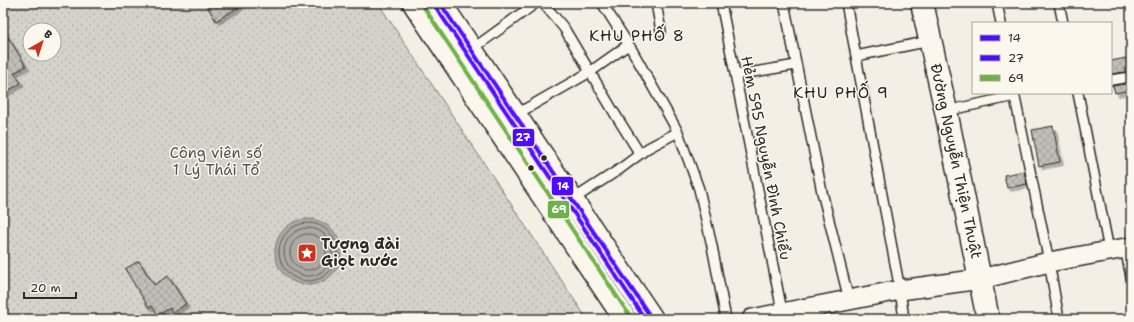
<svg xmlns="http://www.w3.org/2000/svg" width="1134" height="322" font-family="'Shantell Sans',sans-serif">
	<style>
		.park { fill: url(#park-dots); stroke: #807e7a; fill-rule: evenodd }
		.water { fill: #aca9a2; stroke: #787772 }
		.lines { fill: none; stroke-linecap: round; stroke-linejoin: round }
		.shore { stroke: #5f5d5b; stroke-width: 1 }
		.building { fill: url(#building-cross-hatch); stroke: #2b2b2b; filter: url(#shadow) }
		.service-casing { stroke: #2b2b2b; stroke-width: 12 }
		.minor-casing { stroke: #2b2b2b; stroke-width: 22 }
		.tertiary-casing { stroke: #2b2b2b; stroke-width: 25 }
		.primary-casing { stroke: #2b2b2b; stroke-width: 25 }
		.service { stroke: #fbf7ec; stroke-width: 9 }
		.minor { stroke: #fbf7ec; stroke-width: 19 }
		.tertiary { stroke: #fbf7ec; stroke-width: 22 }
		.primary { stroke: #fbf7ec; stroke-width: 22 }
		.bus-1-casing { stroke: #fbf7ec; stroke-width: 7 }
		.bus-2-casing { stroke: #fbf7ec; stroke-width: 7 }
		.bus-3-casing { stroke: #fbf7ec; stroke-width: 7 }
		.bus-1 { stroke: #4f0aff; stroke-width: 4 }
		.bus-2 { stroke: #4f0aff; stroke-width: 4 }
		.bus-3 { stroke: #6eb14a; stroke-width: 4 }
		.bus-dot { fill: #2b2b2b; stroke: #fbf7ec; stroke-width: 1.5 }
		.labels { text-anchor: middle; stroke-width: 3; stroke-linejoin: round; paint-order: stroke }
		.park-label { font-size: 15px; fill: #565552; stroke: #fbf7ec }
		.street-label { font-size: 15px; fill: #2b2b2b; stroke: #fbf7ec }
		.poi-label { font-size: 15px; font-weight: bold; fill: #2b2b2b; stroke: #fbf7ec; text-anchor: start }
		.neighbourhood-label { font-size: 16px; letter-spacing: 1px; fill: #2b2b2b; stroke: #fbf7ec }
		.line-badge { stroke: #fbf7ec; stroke-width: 1.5 }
		.badge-label { font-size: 11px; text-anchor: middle; font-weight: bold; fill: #fff }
	</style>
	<defs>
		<pattern id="park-dots" width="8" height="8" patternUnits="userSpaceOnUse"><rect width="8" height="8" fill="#d5d2c9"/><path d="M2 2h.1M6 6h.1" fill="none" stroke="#b7b4ad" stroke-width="1.8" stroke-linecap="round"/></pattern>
		<pattern id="building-cross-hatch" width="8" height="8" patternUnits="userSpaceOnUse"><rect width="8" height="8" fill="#c0beb6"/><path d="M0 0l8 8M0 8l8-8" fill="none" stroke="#a5a39d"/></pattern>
		<filter id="shadow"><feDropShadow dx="3.5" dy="3.5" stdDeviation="0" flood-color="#0004"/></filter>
	</defs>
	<rect width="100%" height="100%" fill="#f3efe4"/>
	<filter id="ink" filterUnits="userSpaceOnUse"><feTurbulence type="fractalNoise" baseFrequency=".025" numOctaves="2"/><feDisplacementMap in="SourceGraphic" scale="8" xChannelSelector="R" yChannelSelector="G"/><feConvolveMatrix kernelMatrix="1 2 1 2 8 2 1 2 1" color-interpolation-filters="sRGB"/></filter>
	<g filter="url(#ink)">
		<path class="park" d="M3 3H378L587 319H3ZM30 30H54V54H30Z"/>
		<path class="water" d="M275 252a33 33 0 1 1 66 0a33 33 0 1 1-66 0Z"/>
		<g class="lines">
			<path class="shore" d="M279 252a29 29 0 1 1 58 0a29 29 0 1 1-58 0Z
				M284 252a24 24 0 1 1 48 0a24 24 0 1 1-48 0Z
				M290 252a18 18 0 1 1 36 0a18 18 0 1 1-36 0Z"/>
		</g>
		<path class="building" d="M205 3H245L216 21Z
			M3 29 26 66 14 73 21 83 3 94Z
			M1131 57V71L1111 74V61Z
			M1131 83V90L1115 93 1113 86Z
			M1053 126 1060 162 1039 166 1032 130Z
			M1024 171 1027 184 1007 188 1004 175Z
			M139 261 154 285 168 276 186 304 172 313 170 308 158 315 152 306 149 308 125 269Z"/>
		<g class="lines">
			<g class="service-casing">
				<path id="service" d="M543 3 564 28 615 114 640 154
					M602 3 632 50 678 132 699 189 712 246 726 319
					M656 3 661 31
					M721 3 783 316
					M784 3 822 192 849 300
					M846 3 900 290 904 319
					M997 3 1001 23
					M1059 3 1063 23
					M471 50 536 3
					M856 56 930 41
					M736 75 796 65
					M1111 80 1131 77
					M1014 93 1049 262 1059 319
					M1078 93 1109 250
					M946 111 1015 96
					M515 115 590 72 628 45
					M572 200 620 169 648 148 678 132
					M1125 248 1131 277"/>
			</g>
			<g class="minor-casing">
				<path id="minor" d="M752 319 900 290 981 279 1049 262 1131 247"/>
			</g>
			<g class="tertiary-casing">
				<path id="tertiary" d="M922 3 946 111 988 319"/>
			</g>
			<g class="primary-casing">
				<path id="primary" d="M414 3 625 319
					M440 3 652 319"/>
			</g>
			<use href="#service" class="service"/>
			<use href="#minor" class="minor"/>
			<use href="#tertiary" class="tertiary"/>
			<use href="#primary" class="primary"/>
			<g class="bus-1-casing">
				<path id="bus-1" d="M440 3 652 319"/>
			</g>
			<g class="bus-2-casing">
				<path id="bus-2" d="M435 6 645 319"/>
			</g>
			<g class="bus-3-casing">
				<path id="bus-3" d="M421 3 630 316"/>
			</g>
			<use href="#bus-1" class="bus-1"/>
			<use href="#bus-2" class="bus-2"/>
			<use href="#bus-3" class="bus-3"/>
		</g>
	</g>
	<defs>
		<g id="sight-square" transform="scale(1)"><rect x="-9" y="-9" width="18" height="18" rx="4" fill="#c8321e" stroke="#fbf7ec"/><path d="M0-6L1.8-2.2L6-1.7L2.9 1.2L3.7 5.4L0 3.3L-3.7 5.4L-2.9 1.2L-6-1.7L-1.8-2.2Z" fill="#fff"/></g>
	</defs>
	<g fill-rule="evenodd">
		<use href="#sight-square" x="307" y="253"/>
	</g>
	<g class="bus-dot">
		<circle cx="544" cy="158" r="3.5"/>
		<circle cx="531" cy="168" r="3.5"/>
	</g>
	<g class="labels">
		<g class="park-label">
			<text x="216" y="158">Công viên số<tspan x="216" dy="17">1 Lý Thái Tổ</tspan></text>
		</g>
		<g class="street-label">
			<text transform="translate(766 158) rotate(79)" y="5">Hẻm 595 Nguyễn Ðình Chiểu</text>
			<text transform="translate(956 161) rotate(78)" y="5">Đường Nguyễn Thiện Thuật</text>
		</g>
		<g class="poi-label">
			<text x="321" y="249">Tượng đài<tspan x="321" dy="17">Giọt nước</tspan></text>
		</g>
		<g class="neighbourhood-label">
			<text x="637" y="41">KHU PHỐ 8</text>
			<text x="841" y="98">KHU PHỐ 9</text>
		</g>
	</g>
	<g class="line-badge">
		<rect x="512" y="128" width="23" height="19" rx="4" fill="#4f0aff"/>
		<rect x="551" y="176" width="23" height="20" rx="4" fill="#4f0aff"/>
		<rect x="547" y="200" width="23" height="19" rx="4" fill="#6eb14a"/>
	</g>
	<g class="badge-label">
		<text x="523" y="141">27</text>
		<text x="563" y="190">14</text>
		<text x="559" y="213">69</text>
	</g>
	<rect width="1134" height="322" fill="none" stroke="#fbf7ec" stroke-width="16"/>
	<rect x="8" y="8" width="1118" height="306" fill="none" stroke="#2b2b2b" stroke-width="1.5" filter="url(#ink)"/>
	<rect x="972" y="22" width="140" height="72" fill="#fbf7ec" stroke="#a8a59f"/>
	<rect x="980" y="35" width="20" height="6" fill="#4f0aff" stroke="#a8a59f"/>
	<text x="1008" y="42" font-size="12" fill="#2b2b2b">14</text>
	<rect x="980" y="55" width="20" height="6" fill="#4f0aff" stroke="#a8a59f"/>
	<text x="1008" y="62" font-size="12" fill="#2b2b2b">27</text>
	<rect x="980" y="75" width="20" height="6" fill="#6eb14a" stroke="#a8a59f"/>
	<text x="1008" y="82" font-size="12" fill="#2b2b2b">69</text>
	<g transform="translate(42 42) rotate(39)"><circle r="19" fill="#fbf7ec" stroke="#a8a59f"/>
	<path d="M0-3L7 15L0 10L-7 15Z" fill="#c8321e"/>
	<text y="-6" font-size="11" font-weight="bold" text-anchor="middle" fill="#2b2b2b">B</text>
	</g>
	<path d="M24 292v6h52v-6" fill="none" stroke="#2b2b2b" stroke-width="2"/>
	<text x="30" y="292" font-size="12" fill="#2b2b2b" stroke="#fbf7ec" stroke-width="3" paint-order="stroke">20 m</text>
</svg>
